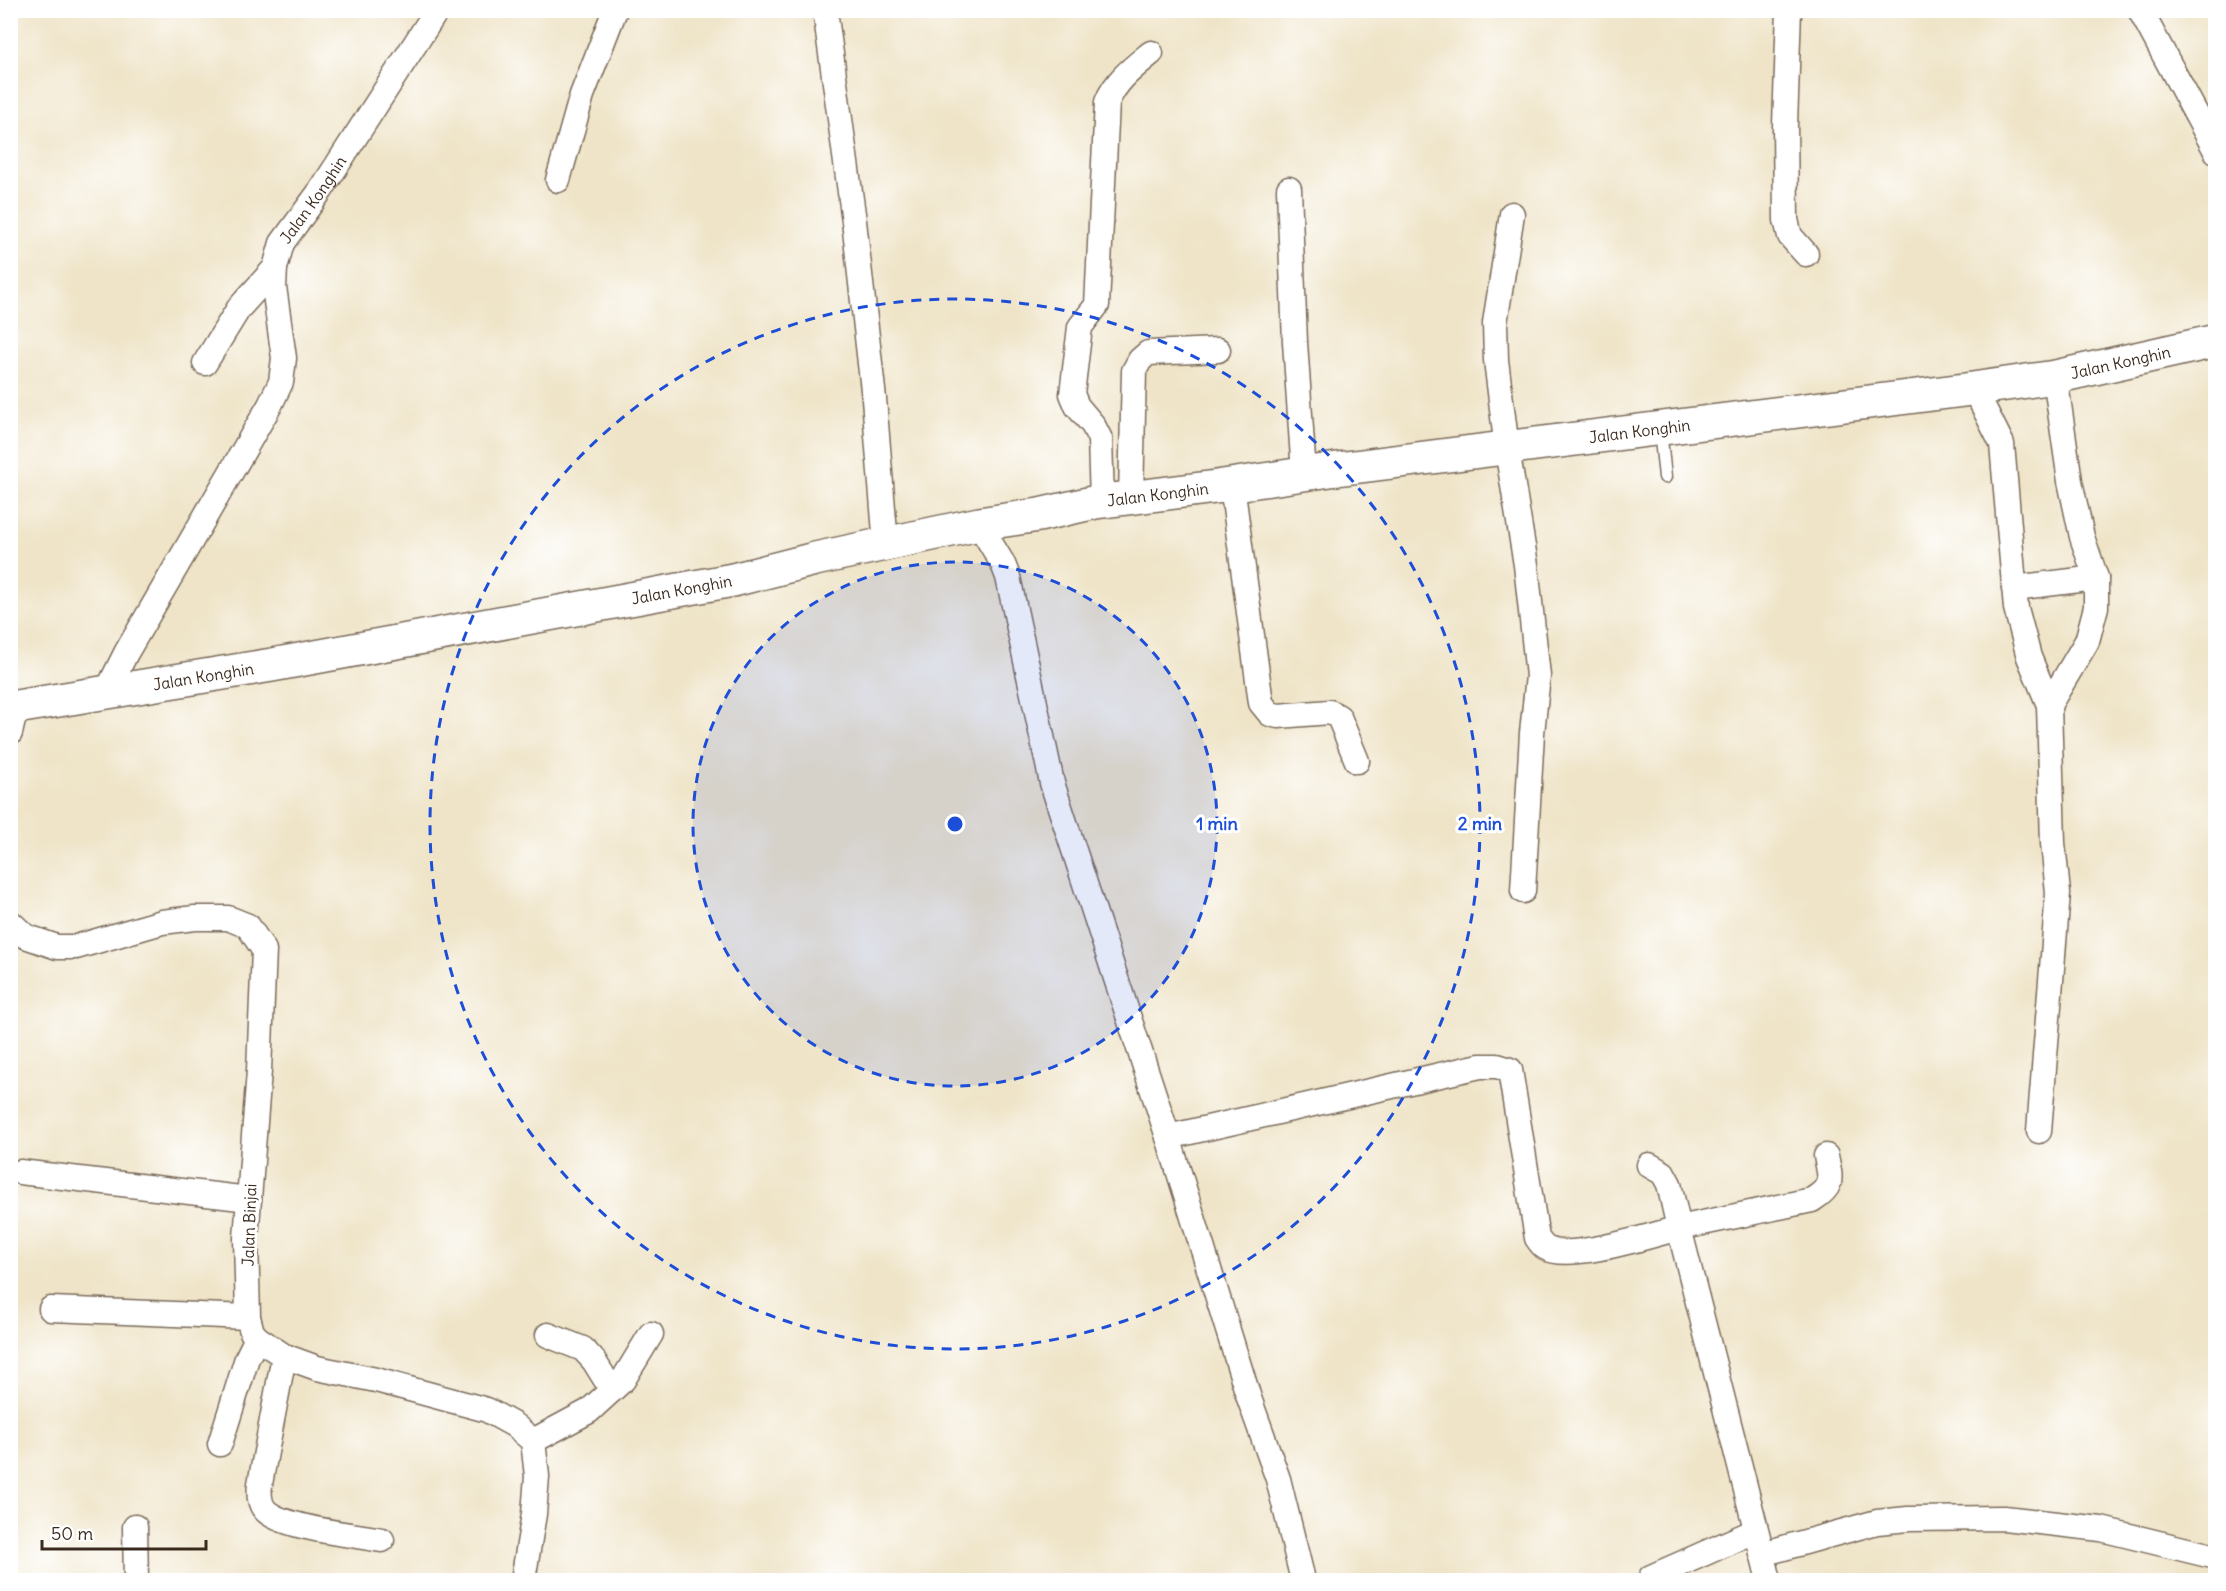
<svg xmlns="http://www.w3.org/2000/svg" width="2226" height="1591" font-family="Delius,sans-serif">
	<style>
		.lines { fill: none; stroke-linecap: round; stroke-linejoin: round }
		.lane-casing { stroke: #7a6b5a; stroke-width: 15 }
		.street-casing { stroke: #7a6b5a; stroke-width: 27 }
		.secondary-casing { stroke: #7a6b5a; stroke-width: 36 }
		.lane { stroke: #fff; stroke-width: 12 }
		.street { stroke: #fff; stroke-width: 24 }
		.secondary { stroke: #fff; stroke-width: 33 }
		.ring { fill: none; stroke: #1d4ed8; stroke-width: 3; stroke-dasharray: 10 8 }
		.labels { text-anchor: middle; stroke-width: 6; stroke-linejoin: round; paint-order: stroke }
		.street-label { font-size: 16px; fill: #3b2a1e; stroke: #fff }
		.centre { fill: #1d4ed8; stroke: #fff; stroke-width: 3 }
		.ring-label { font-size: 18px; text-anchor: middle; font-weight: bold; fill: #1d4ed8; stroke: #fff; stroke-width: 6; stroke-linejoin: round; paint-order: stroke }
	</style>
	<rect width="100%" height="100%" fill="#fff"/>
	<filter id="ink" filterUnits="userSpaceOnUse"><feTurbulence type="fractalNoise" baseFrequency=".0167" numOctaves="2"/><feDisplacementMap in="SourceGraphic" scale="12" xChannelSelector="R" yChannelSelector="G"/><feConvolveMatrix kernelMatrix="1 2 1 2 8 2 1 2 1" color-interpolation-filters="sRGB"/></filter>
	<filter id="wash" filterUnits="userSpaceOnUse"><feTurbulence type="fractalNoise" baseFrequency=".008" numOctaves="4" result="noise"/><feDisplacementMap in="SourceGraphic" scale="24" xChannelSelector="R" yChannelSelector="G"/><feGaussianBlur stdDeviation="1.35" result="paint"/><feColorMatrix in="noise" values="0 0 0 0 0 0 0 0 0 0 0 0 0 0 0 0 0 1.4 0 .05"/><feComposite in="paint" operator="in"/></filter>
	<g filter="url(#wash)">
		<rect width="100%" height="100%" fill="#efe4c8"/>
	</g>
	<g filter="url(#ink)">
		<g class="lines">
			<g class="lane-casing">
				<path id="lane" d="M1660 430 1665 477"/>
			</g>
			<g class="street-casing">
				<g id="street">
					<path d="M825 10 854 221 874 399 886 545"/>
					<path d="M1789 10 1785 125 1786 220 1790 236 1806 254"/>
					<path d="M2140 10 2216 151"/>
					<path d="M558 180 582 95 615 10"/>
					<path d="M1289 189 1295 342 1304 474"/>
					<path d="M1512 214 1495 323 1496 360 1507 449 1526 565 1538 676 1532 733 1523 891"/>
					<path d="M205 363 239 308 275 268"/>
					<path d="M1972 389 1981 402 2002 444 2016 608 2029 657 2049 705 2053 843 2058 893 2039 1131"/>
					<path d="M1232 485 1261 703 1270 714 1278 716 1330 712 1339 717 1357 761"/>
					<path d="M1131 497 1134 371 1140 360 1148 353 1218 350"/>
					<path d="M1102 501 1100 439 1093 425 1077 406 1072 394 1080 327 1097 305 1107 102C1116 80 1134 67 1151 53"/>
					<path d="M979 524 1003 564 1008 577 1052 783 1168 1137 1249 1398 1278 1479 1303 1580"/>
					<path d="M2014 588 2096 578"/>
					<path id="s1" d="M107 691 126 653 270 405 281 382 284 358 274 287 275 268 282 243 321 190 437 10"/>
					<path d="M2049 705 2087 641 2096 607V578L2082 537 2070 481 2055 377"/>
					<path d="M10 733 16 708"/>
					<path d="M10 922 25 936 57 947H76L162 922 195 918H228L248 926 264 950 259 1071 246 1238 248 1317 252 1332 257 1338 284 1356 317 1368 376 1380 487 1410 514 1425 533 1441 537 1476 534 1514 523 1580"/>
					<path d="M1168 1137 1480 1066H1497L1510 1070 1537 1238C1539 1241 1543 1246 1546 1248 1569 1262 1652 1235 1679 1228L1769 1580"/>
					<path d="M1649 1165 1663 1173 1669 1184 1679 1228 1812 1200C1834 1186 1831 1180 1826 1156"/>
					<path d="M20 1172 249 1199"/>
					<path d="M51 1309 248 1317"/>
					<path d="M548 1335 583 1349 594 1361 612 1390"/>
					<path d="M284 1356 260 1484C259 1494 259 1503 265 1510 281 1528 357 1535 382 1540"/>
					<path d="M533 1441 589 1411 623 1380 651 1334"/>
					<path d="M220 1444 247 1358 257 1338"/>
					<path d="M135 1527 136 1580"/>
					<path d="M1762 1554 1877 1522 1908 1519 2004 1518 2101 1529 2216 1557"/>
					<path d="M1651 1577 1755 1531"/>
				</g>
			</g>
			<g class="secondary-casing">
				<g id="secondary">
					<path id="s2" d="M10 708 272 665 733 580 815 559 979 524 1039 515 1096 502 1216 487 1337 469 1972 389 2055 377 2216 341"/>
				</g>
			</g>
			<use href="#lane" class="lane"/>
			<use href="#street" class="street"/>
			<use href="#secondary" class="secondary"/>
		</g>
	</g>
	<circle cx="955" cy="824" r="262" fill="#1d4ed8" fill-opacity=".12"/>
	<g class="ring">
		<circle cx="955" cy="824" r="262"/>
		<circle cx="955" cy="824" r="525"/>
	</g>
	<g class="labels">
		<g class="street-label">
			<text dy="6" stroke="none"><textPath href="#s1" startOffset="549">Jalan Konghin</textPath></text>
			<text dy="6" stroke="none"><textPath href="#s2" startOffset="2140">Jalan Konghin</textPath></text>
			<text dy="6" stroke="none"><textPath href="#s2" startOffset="1654">Jalan Konghin</textPath></text>
			<text dy="6" stroke="none"><textPath href="#s2" startOffset="1168">Jalan Konghin</textPath></text>
			<text dy="6" stroke="none"><textPath href="#s2" startOffset="682">Jalan Konghin</textPath></text>
			<text dy="6" stroke="none"><textPath href="#s2" startOffset="196">Jalan Konghin</textPath></text>
			<text transform="translate(249 1225) rotate(-88)" y="6">Jalan Binjai</text>
		</g>
	</g>
	<circle cx="955" cy="824" r="9" class="centre"/>
	<g class="ring-label">
		<text x="1217" y="830">1 min</text>
		<text x="1480" y="830">2 min</text>
	</g>
	<rect width="2226" height="1591" fill="none" stroke="#fff" stroke-width="36"/>
	<path d="M42 1540v9h164v-9" fill="none" stroke="#3b2a1e" stroke-width="3"/>
	<text x="51" y="1540" font-size="18" fill="#3b2a1e" stroke="#ffffff" stroke-width="4.5" paint-order="stroke">50 m</text>
</svg>
